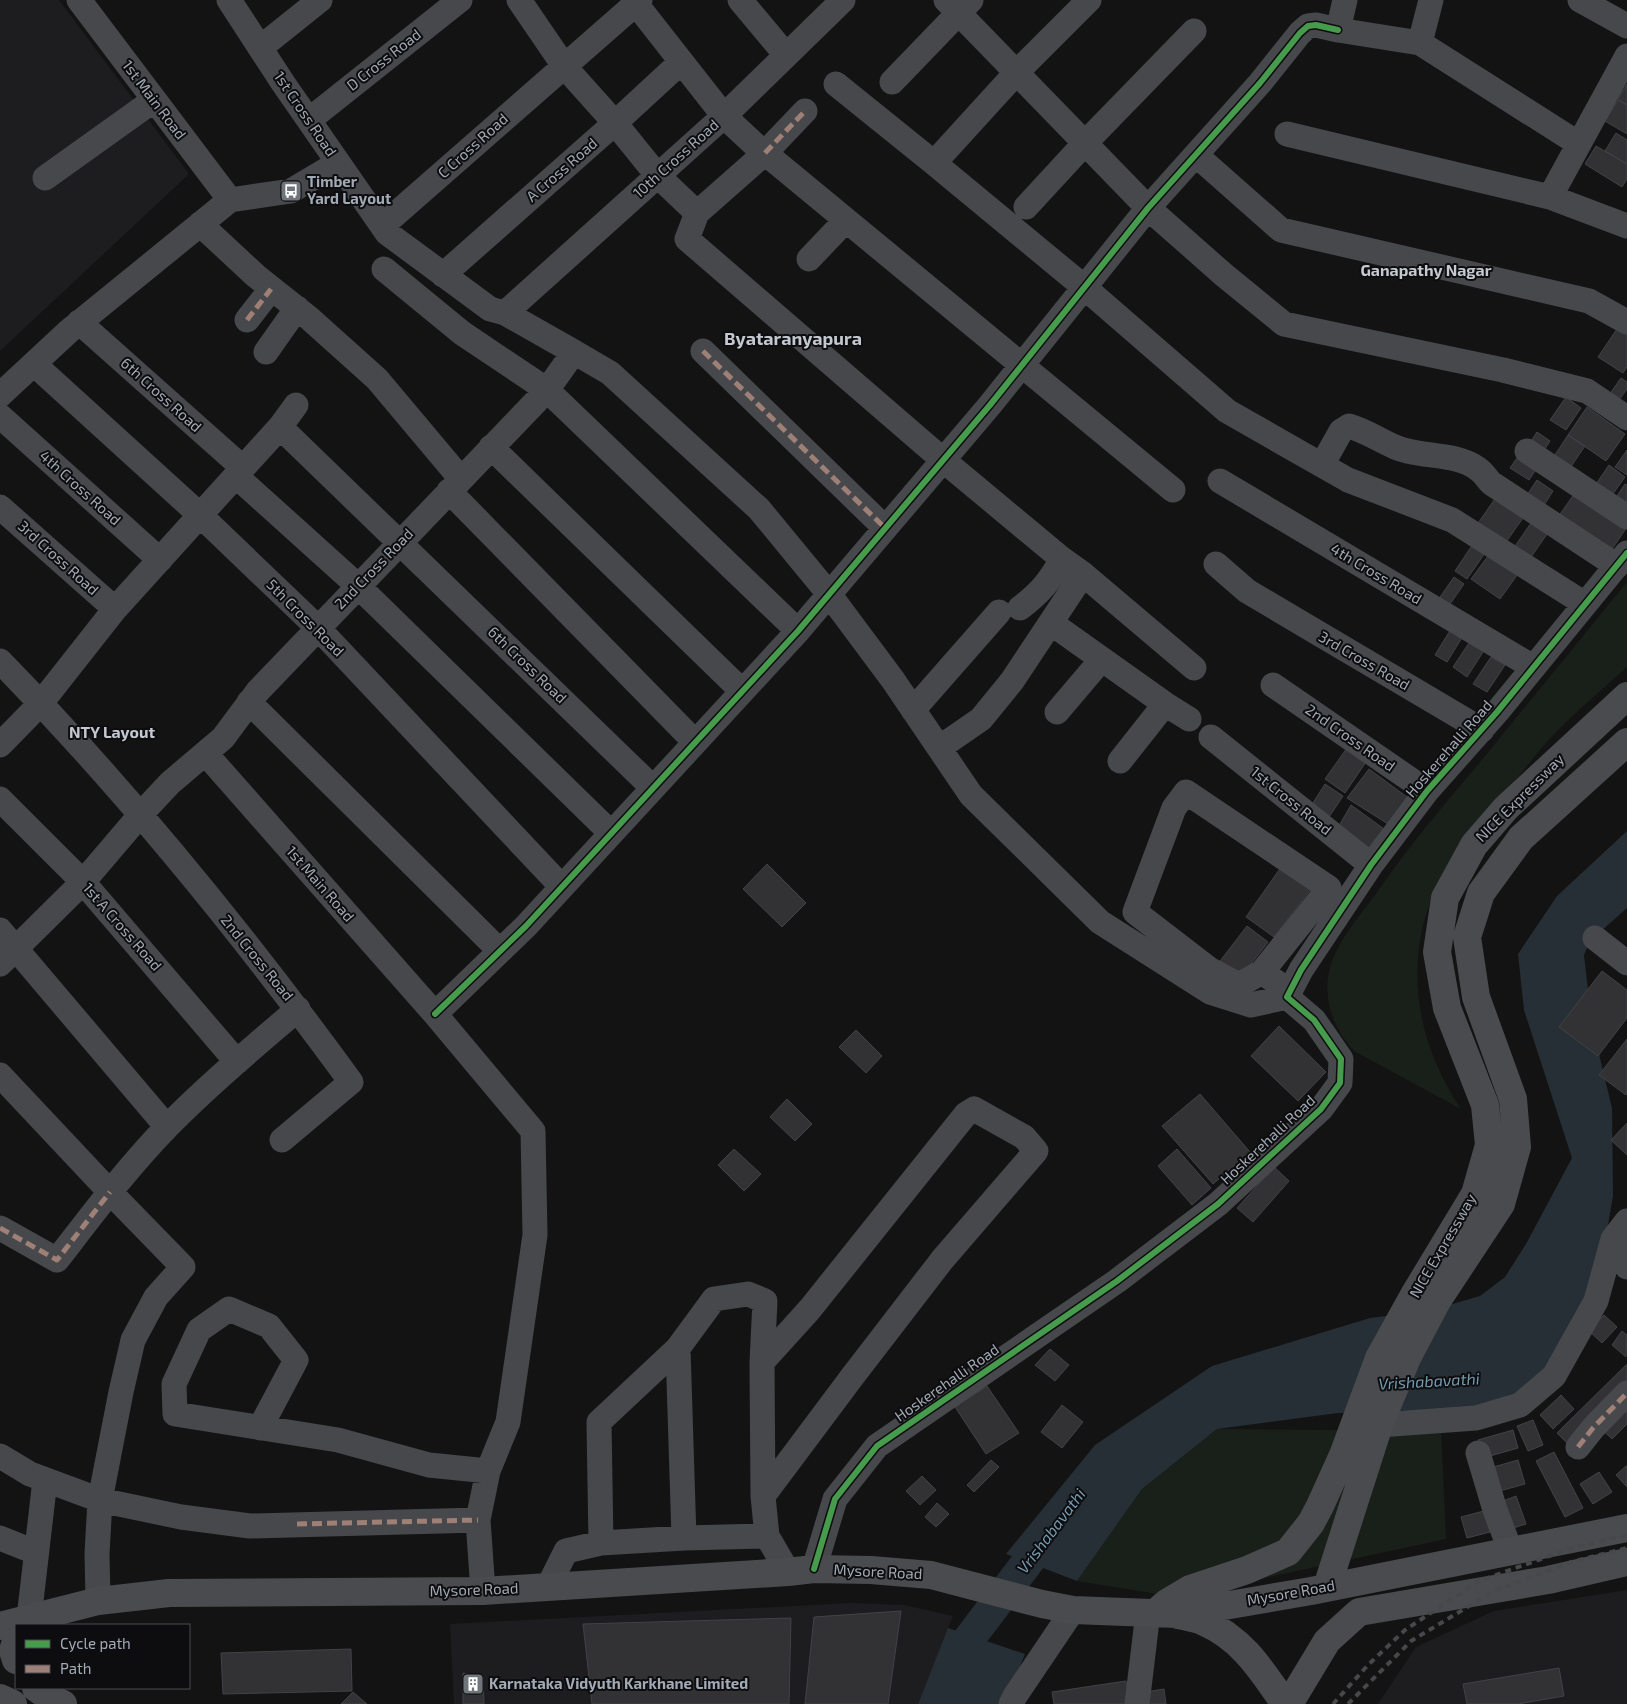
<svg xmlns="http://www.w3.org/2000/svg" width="1627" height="1704" font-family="'Exo 2',sans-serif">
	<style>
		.built { fill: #1d1d1f }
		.green { fill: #192019 }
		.water { fill: #262f35 }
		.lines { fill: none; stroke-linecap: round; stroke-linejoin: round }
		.river { stroke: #262f35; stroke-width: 32 }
		.building { fill: #323234; stroke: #414347 }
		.minor { stroke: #47484c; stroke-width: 25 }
		.highway { stroke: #494b4e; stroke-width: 28 }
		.rail { stroke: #47484b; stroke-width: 4; stroke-dasharray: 6 5; stroke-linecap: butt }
		.quiet { stroke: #9e8076; stroke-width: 5; stroke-dasharray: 10 5; stroke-linecap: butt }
		.cycleway-casing { stroke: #0d0d0f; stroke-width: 9 }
		.cycleway { stroke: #469c4c; stroke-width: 6 }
		.labels { text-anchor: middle; stroke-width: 4; stroke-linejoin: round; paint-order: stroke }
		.street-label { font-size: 15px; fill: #a2aab5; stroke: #0d0d0f }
		.poi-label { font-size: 15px; font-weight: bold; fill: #a2aab5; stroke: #0d0d0f; text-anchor: start }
		.neighbourhood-label { font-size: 16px; font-weight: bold; fill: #c4c9d1; stroke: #0d0d0f }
		.water-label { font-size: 16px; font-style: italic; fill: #779db3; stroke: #0d0d0f }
		.quarter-label { font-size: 18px; font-weight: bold; fill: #c4c9d1; stroke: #0d0d0f }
	</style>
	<rect width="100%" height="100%" fill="#131313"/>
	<path class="built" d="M0 0H59L189 174 0 351Z
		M1627 1590V1704H1378L1416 1647 1494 1611Z
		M851 1603 904 1605 953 1616 918 1704H454L450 1624Z"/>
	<path class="green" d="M1627 582V667C1605 687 1581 707 1560 728 1540 748 1523 771 1506 792 1481 820 1454 848 1438 883 1402 960 1415 1040 1461 1109L1354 1051C1333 1028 1322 999 1330 968 1337 941 1362 913 1378 891 1411 843 1449 799 1486 755 1533 697 1580 640 1627 582Z
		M1217 1429 1441 1431 1446 1539 1176 1597 1077 1581 1142 1489Z"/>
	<path class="water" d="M1627 831V908L1590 941 1584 955 1592 1025 1612 1108 1613 1196 1598 1282 1572 1336 1531 1387 1486 1408 1338 1413 1217 1429 1142 1489 1077 1581 1006 1554 1095 1445 1212 1366 1370 1318 1432 1310 1480 1296 1505 1277 1526 1244 1572 1158 1524 1010 1518 954 1557 896Z
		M948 1628 1025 1654 1005 1704H918Z"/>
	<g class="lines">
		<path class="river" d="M946 1704 969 1639 1055 1526"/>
	</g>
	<path class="building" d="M1627 84V105L1618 99Z
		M1618 100 1627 105V134L1605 121Z
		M1616 133 1627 140V164L1605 151Z
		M1596 146 1627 164V179L1622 187 1585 164Z
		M1619 326 1627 332V367L1623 373 1598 357Z
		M1621 378 1627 382V389L1616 404 1607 398Z
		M1566 397 1581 408 1566 430 1550 420Z
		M1587 407 1625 434 1606 461 1568 435Z
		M1537 432 1550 441 1541 455 1528 446Z
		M1568 435 1585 446 1570 468 1553 458Z
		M1627 450V475L1615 467Z
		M1517 458 1535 471 1529 480 1510 468Z
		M1609 465 1625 477 1610 498 1594 487Z
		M1537 480 1553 491 1541 510 1525 498Z
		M1625 484 1627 485V506L1613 502Z
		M1577 490 1627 527 1608 555 1556 520Z
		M1497 496 1525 515 1504 545 1476 526Z
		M1531 523 1547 534 1527 563 1511 552Z
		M1475 541 1487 550 1467 579 1455 571Z
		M1491 552 1520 571 1500 599 1471 579Z
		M1454 577 1464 584 1448 607 1438 600Z
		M1451 629 1463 636 1447 662 1435 655Z
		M1471 640 1485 649 1467 677 1453 667Z
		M1491 657 1505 665 1487 692 1473 684Z
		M1347 748 1366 762 1345 793 1325 779Z
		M1369 769 1407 797 1388 824 1347 798Z
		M1325 784 1343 796 1329 817 1311 806Z
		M1351 805 1384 829 1367 853 1336 831Z
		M1284 863 1314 885 1274 937 1246 917Z
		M767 864 806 903 782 927 743 889Z
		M1247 926 1268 942 1238 981 1214 969Z
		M1602 971 1627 990V1018L1598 1056 1559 1027Z
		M1279 1026 1326 1072 1298 1101 1251 1056Z
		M856 1030 882 1056 866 1073 839 1047Z
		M1627 1039V1093L1626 1095 1599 1075Z
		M1200 1094 1250 1152 1213 1184 1162 1126Z
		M787 1099 812 1124 795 1141 770 1117Z
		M1627 1123V1155L1611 1140Z
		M734 1149 761 1174 744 1191 718 1165Z
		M1177 1149 1211 1188 1192 1205 1158 1166Z
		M1274 1167 1289 1181 1253 1222 1237 1208Z
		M1604 1315 1617 1327 1602 1343 1589 1331Z
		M1622 1331 1627 1335 1626 1357 1612 1345Z
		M1050 1349 1069 1365 1055 1381 1035 1365Z
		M1627 1364V1388L1569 1445 1557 1433Z
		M987 1386 1019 1433 986 1454 955 1407Z
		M1561 1395 1574 1409 1553 1429 1540 1415Z
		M1627 1396V1424L1612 1439 1598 1426Z
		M1062 1405 1083 1422 1062 1448 1041 1432Z
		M1533 1420 1543 1445 1528 1451 1517 1426Z
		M1513 1430 1518 1448 1483 1458 1478 1440Z
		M1554 1452 1583 1508 1565 1517 1536 1461Z
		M991 1460 999 1467 974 1492 967 1485Z
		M1518 1460 1525 1484 1496 1492 1490 1468Z
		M1626 1466H1627V1487L1616 1475Z
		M1599 1472 1612 1492 1593 1504 1580 1484Z
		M922 1476 936 1490 920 1505 906 1491Z
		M1516 1496 1526 1524 1507 1530 1498 1503Z
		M937 1503 949 1514 936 1527 925 1517Z
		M1484 1511 1490 1532 1467 1538 1461 1517Z
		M901 1611 888 1704H805L814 1617Z
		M791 1618 789 1704H592L583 1624Z
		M351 1649 352 1691 223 1694 221 1653Z
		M1559 1668 1564 1696 1518 1704H1467L1463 1684Z
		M463 1673 483 1677 484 1704H463Z
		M1126 1681 1130 1704H1054L1052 1692Z
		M1164 1689 1166 1704H1148L1146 1692Z
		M353 1692 367 1704H341Z"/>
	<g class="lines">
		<path class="minor" d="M79 0 230 200
			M229 0 283 83 387 233 490 309 505 313 574 352 547 390 798 631
			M519 0 564 66 615 123 657 175 697 213 687 239 943 460 1062 559 1083 574 1194 668
			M633 0 724 116 754 144 1173 490
			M740 0 786 55
			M946 0 1148 208 1224 275 1284 324 1503 370 1587 391 1627 418
			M1345 0 1338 30 1420 43
			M1431 0 1420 43 1579 144
			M1580 0 1627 26
			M260 48 320 0
			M892 82 971 0
			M836 84 934 163 1084 287 1227 411 1348 480 1452 520 1585 604
			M309 120 460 0
			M1287 134 1550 197 1627 226
			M1196 155 1281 230 1589 301 1627 322
			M934 163 1017 72 1089 0
			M45 178 154 100
			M1550 197 1627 56
			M1026 207 1085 143 1194 31
			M697 213 765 153 805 111
			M200 224 256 276 309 318 377 379 461 479
			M382 226 640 0
			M809 259 846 220
			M443 275 615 123 680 63
			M505 313 724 116 843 0
			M247 320 271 289
			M79 322 243 468
			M703 351 885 528
			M266 352 297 308
			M574 352 610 373 759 509 829 594 893 680 971 795 1100 922 1210 992 1251 1005 1287 997
			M34 364 200 515 318 628 562 887
			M0 395 69 331 230 200 291 191 338 163
			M0 416 160 560
			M280 427 653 788
			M491 447 742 691
			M1527 451 1627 517
			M1322 465 1341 431 1349 426C1366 431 1379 440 1395 447 1419 458 1456 452 1478 469 1483 472 1487 479 1491 483L1617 566
			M236 476 358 586 611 833
			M1220 481 1533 667
			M449 491 695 742
			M0 507 115 609
			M1216 564 1247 591 1482 730
			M1020 608C1040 593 1050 581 1062 559
			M1051 623 1165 704 1189 719
			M0 661C128 792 243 934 351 1082L282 1140
			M1273 685 1427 791
			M249 702 500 951
			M913 710 999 612
			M1057 712 1102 659
			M1211 737 1371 865
			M0 745 41 703 115 609 280 427 296 405
			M939 748 981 719 1012 681 1083 574
			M206 754 435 1014 533 1131 535 1235 508 1422 488 1471 478 1520 483 1591
			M1120 761 1165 704
			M0 799 83 882 237 1062
			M0 930 167 1127
			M1595 938 1627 963
			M0 964 83 882 141 814 170 783 223 738 258 691 547 390 462 333 384 269
			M1262 972 1329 888 1186 792 1174 808 1135 912 1209 969 1239 985 1262 972 1290 992
			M435 1014 526 926 798 631 990 405 1148 208 1260 83 1300 33 1308 26 1316 25 1338 30
			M0 1075 110 1192 183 1267 156 1297 133 1340 121 1392 100 1500 97 1554 98 1601
			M1627 1221 1613 1239 1627 1267
			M0 1228 57 1260C92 1215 127 1168 167 1127 208 1085 254 1047 298 1009
			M678 1348 684 1538
			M1379 1425 1476 1418 1520 1405 1554 1376 1596 1301 1613 1239
			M260 1428 296 1360 269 1326 229 1309 199 1330 174 1384 175 1414 338 1440 429 1465 488 1471
			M1578 1447 1593 1428 1627 1393
			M1478 1453 1495 1510 1511 1552
			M0 1456 30 1474 100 1500 181 1517 250 1526 478 1520
			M763 1496 852 1377 942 1260 1036 1151 1024 1137 974 1109 966 1114 810 1309 762 1362 763 1496 767 1536 788 1572
			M0 1538 35 1552
			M601 1543 599 1422 678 1348 714 1299 748 1294 765 1301 762 1362
			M814 1569 835 1499 877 1446 1117 1281 1218 1204 1321 1109 1340 1083 1341 1059 1314 1020 1287 997 1301 970 1371 865 1427 791 1497 712 1627 553
			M548 1587 566 1551 601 1543 684 1538 767 1536
			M29 1618 45 1480
			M1011 1704 1015 1696 1073 1610
			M1137 1704 1146 1629 1147 1614"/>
		<path class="highway" d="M1327 1587 1379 1425 1407 1358 1437 1301 1501 1204 1517 1147 1513 1099 1476 997 1467 937 1481 893 1521 838 1627 742
			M1154 1614 1168 1602 1190 1589 1247 1570 1288 1552 1311 1523 1320 1506 1343 1455 1379 1358 1414 1295 1475 1194 1489 1145 1485 1105 1447 1008 1437 952 1445 898 1474 845 1506 808 1627 696
			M1178 1615C1187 1617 1196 1618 1204 1622 1243 1639 1262 1671 1285 1704
			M0 1626 98 1601 169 1593 483 1591 788 1572 814 1569 871 1570 931 1575 1042 1604 1073 1610 1177 1614 1311 1591 1627 1528
			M16 1641 13 1651 16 1660
			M36 1688 52 1699 63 1704
			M0 1698 13 1704
			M1289 1704 1327 1641 1359 1612 1548 1580 1627 1562"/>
		<path class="rail" d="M1333 1704 1368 1665 1405 1630 1479 1581 1572 1548 1627 1535
			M1348 1704 1411 1641 1494 1591 1571 1562 1627 1548"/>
		<path class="quiet" d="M765 153 805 111
			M247 320 271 289
			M703 351 885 528
			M0 1228 57 1260 110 1192
			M1578 1447 1593 1428 1627 1393
			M297 1524 478 1520"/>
		<g class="cycleway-casing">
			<path id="cycleway" d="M435 1014 526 926 798 631 990 405 1148 208 1260 83 1300 33 1308 26 1316 25 1338 30
				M814 1569 835 1499 877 1446 1117 1281 1218 1204 1321 1109 1340 1083 1341 1059 1314 1020 1287 997 1301 970 1371 865 1427 791 1497 712 1627 553"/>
		</g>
		<use href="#cycleway" class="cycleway"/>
	</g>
	<defs>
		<g id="bus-square" transform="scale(1.125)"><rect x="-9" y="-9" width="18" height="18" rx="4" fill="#70757c" stroke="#0d0d0f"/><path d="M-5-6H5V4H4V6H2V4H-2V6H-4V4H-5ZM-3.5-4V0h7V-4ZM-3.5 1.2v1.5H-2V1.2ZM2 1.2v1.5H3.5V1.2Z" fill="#fff"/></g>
		<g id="building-square" transform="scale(1.125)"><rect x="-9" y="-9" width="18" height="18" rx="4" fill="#70757c" stroke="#0d0d0f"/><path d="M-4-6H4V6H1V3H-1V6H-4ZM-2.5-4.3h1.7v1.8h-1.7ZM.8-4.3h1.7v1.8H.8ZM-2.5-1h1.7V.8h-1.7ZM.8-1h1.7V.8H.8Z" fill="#fff"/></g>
	</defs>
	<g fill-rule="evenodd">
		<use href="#bus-square" x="291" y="191"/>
		<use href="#building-square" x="473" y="1684"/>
	</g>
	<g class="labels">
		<g class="street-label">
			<text transform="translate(384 60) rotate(-38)" y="5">D Cross Road</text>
			<text transform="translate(154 100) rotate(53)" y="5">1st Main Road</text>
			<text transform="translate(305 114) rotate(56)" y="5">1st Cross Road</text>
			<text transform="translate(473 146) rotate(-42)" y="5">C Cross Road</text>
			<text transform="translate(676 159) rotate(-42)" y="5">10th Cross Road</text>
			<text transform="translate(562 170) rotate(-41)" y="5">A Cross Road</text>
			<text transform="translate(161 395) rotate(42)" y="5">6th Cross Road</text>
			<text transform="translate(80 488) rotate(42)" y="5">4th Cross Road</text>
			<text transform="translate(58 558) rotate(42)" y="5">3rd Cross Road</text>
			<text transform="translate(374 569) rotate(-46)" y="5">2nd Cross Road</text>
			<text transform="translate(1376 574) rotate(31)" y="5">4th Cross Road</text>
			<text transform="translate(305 618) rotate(45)" y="5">5th Cross Road</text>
			<text transform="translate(1364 661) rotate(30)" y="5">3rd Cross Road</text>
			<text transform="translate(527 665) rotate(44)" y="5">6th Cross Road</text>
			<text transform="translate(1350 738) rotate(35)" y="5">2nd Cross Road</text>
			<text transform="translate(1449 749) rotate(-49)" y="5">Hoskerehalli Road</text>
			<text transform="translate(1520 798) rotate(-45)" y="5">NICE Expressway</text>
			<text transform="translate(1291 801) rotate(39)" y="5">1st Cross Road</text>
			<text transform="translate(320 884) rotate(49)" y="5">1st Main Road</text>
			<text transform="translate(122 927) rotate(49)" y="5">1st A Cross Road</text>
			<text transform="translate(257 958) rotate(51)" y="5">2nd Cross Road</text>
			<text transform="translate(1268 1140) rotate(-43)" y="5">Hoskerehalli Road</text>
			<text transform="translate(1443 1246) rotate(-60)" y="5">NICE Expressway</text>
			<text transform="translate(947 1383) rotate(-35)" y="5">Hoskerehalli Road</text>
			<text transform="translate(878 1572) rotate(3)" y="5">Mysore Road</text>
			<text transform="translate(474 1590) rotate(-2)" y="5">Mysore Road</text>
			<text transform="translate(1291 1593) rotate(-10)" y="5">Mysore Road</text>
		</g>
		<g class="poi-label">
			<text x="307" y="187">Timber<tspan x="307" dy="17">Yard Layout</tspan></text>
			<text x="489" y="1689">Karnataka Vidyuth Karkhane Limited</text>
		</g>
		<g class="neighbourhood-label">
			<text x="1426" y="276">Ganapathy Nagar</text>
			<text x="112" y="738">NTY Layout</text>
		</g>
		<g class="water-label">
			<text transform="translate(1429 1381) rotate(-3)" y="6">Vrishabavathi</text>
			<text transform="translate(1051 1531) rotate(-53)" y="6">Vrishabavathi</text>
		</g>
		<g class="quarter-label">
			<text x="793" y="345">Byataranyapura</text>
		</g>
	</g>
	<rect x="15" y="1624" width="175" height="65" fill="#0d0d0f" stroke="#494c51"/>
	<rect x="25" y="1640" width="25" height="8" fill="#469c4c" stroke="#494c51"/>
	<text x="60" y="1649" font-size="15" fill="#a2aab5">Cycle path</text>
	<rect x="25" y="1665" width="25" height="8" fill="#9e8076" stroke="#494c51"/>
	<text x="60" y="1674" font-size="15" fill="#a2aab5">Path</text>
</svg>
